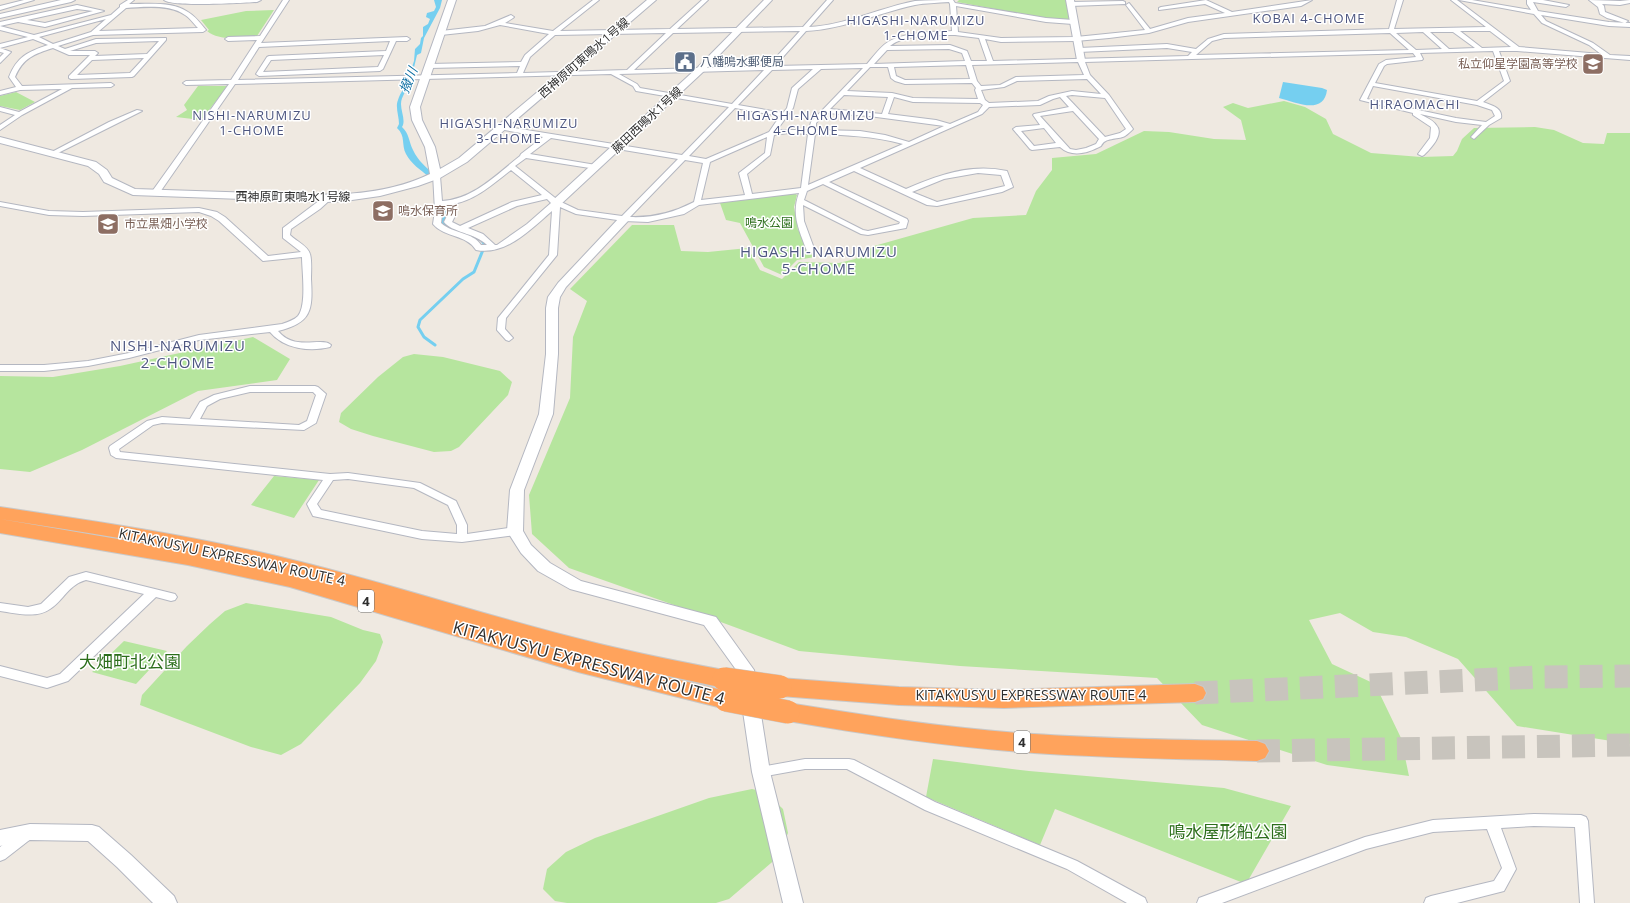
<svg xmlns="http://www.w3.org/2000/svg" width="1630" height="903" font-family="'Open Sans','Noto Sans JP',sans-serif">
	<style>
		.green { fill: #b6e59e }
		.water { fill: #75cff0 }
		.lines { fill: none; stroke-linecap: round; stroke-linejoin: round }
		.stream { stroke: #75cff0; stroke-width: 3 }
		.highway-tunnel { stroke: #c8c4bd; stroke-width: 23; stroke-dasharray: 23 12; stroke-linecap: butt }
		.street-casing { stroke: #b4b7c1; stroke-width: 2 }
		.secondary-casing { stroke: #b4b7c1; stroke-width: 2 }
		.highway-casing { stroke: #c9c9c9; stroke-width: 2 }
		.street { fill: #fff; fill-rule: evenodd }
		.secondary { fill: #fff; fill-rule: evenodd }
		.highway { fill: #ffa35c; fill-rule: evenodd }
		.highway-bridge-casing { stroke: #c9c9c9; stroke-width: 24; stroke-linecap: butt }
		.highway-bridge { stroke: #ffa35c; stroke-width: 23 }
		.labels { text-anchor: middle; stroke-width: 3; stroke-linejoin: round; paint-order: stroke }
		.far-street-label { font-size: 12px; fill: #2e2e2e; stroke: #fff }
		.far-service-label { font-size: 12px; fill: #4e5e75; stroke: #fff; text-anchor: start }
		.far-education-label { font-size: 12px; fill: #785e54; stroke: #fff; text-anchor: start }
		.far-park-label { font-size: 12px; fill: #2c6e1b; stroke: #fff }
		.far-neighbourhood-label { font-size: 13px; letter-spacing: 1px; fill: #4d5680; stroke: #fff }
		.far-water-label { font-size: 13px; font-style: italic; fill: #0d6fa3; stroke: #fff }
		.shield { fill: #fff; stroke: #6d6d6d; stroke-width: 1 }
		.shield-label { font-size: 13px; font-weight: bold; fill: #2e2e2e }
		.street-label { font-size: 14px; fill: #2e2e2e; stroke: #fff }
		.neighbourhood-label { font-size: 15px; letter-spacing: 1px; fill: #4d5680; stroke: #fff }
		.near-park-label { font-size: 17px; fill: #2c6e1b; stroke: #fff }
		.near-street-label { font-size: 17px; fill: #2e2e2e; stroke: #fff }
	</style>
	<rect width="100%" height="100%" fill="#efe9e1"/>
	<path class="green" d="M959 0H1068L1070 20 1050 19 957 2Z
		M274 10 257 36C241 37 221 42 207 31L209 30 201 20 246 11Z
		M198 86H228L201 120 176 117 187 110 184 105Z
		M16 92 35 102 20 110 0 106V96Z
		M1284 101 1305 107 1326 119 1333 134 1371 153 1421 157 1453 156 1457 151 1462 139 1474 128 1535 127 1554 130 1583 143 1604 144 1607 133H1630V744L1517 726 1458 659 1406 637 1373 632 1340 613 1309 620 1332 664 1375 684 1401 738 1409 776 1327 765 1202 725 1157 678 960 666 799 651 691 611 569 568 532 534 529 495 570 398 573 337 587 301 570 289 632 225H674L681 251 708 252 748 248 760 270 782 279 799 262 839 263 855 259 874 246 973 218 1026 215 1036 191 1052 170V158L1096 154 1144 131 1169 132 1214 139 1246 140 1241 120 1223 107 1233 103 1248 108Z
		M794 193 797 195 794 207 798 230C809 240 802 248 815 257L797 260 782 275 764 267 740 223 726 220 720 203Z
		M253 337 290 359 277 380 198 391 82 450 30 472 0 469V376L53 377 120 366Z
		M414 354 443 357 500 371 512 382 508 395 459 447 451 451 434 452 373 436 351 429 339 422 341 413 378 377 403 357Z
		M274 476 319 480 294 518 251 505Z
		M246 603 331 617 363 630 380 634 383 642 376 661 360 683 301 744 281 755 251 747 140 705 142 695 187 646 210 624 225 611Z
		M124 641 167 651 136 684 92 672Z
		M933 759 1029 771 1224 788 1291 806 1246 884 1055 809 1040 845 926 797Z
		M752 789 765 792 783 809 788 833 778 857 729 899 716 903H567L555 901 543 889 547 869 566 852 595 838 709 798Z"/>
	<path class="water" d="M434 0H442L440 8 424 38 421 53 417 55 411 80 408 82C408 90 401 96 401 104 401 112 406 121 402 127 409 133 409 142 413 150 418 161 427 168 435 175L429 177C421 170 411 164 406 154 401 145 406 136 397 128L399 124C399 116 395 107 398 100 400 93 405 88 406 82L404 81 410 73 414 61 415 49 420 44 421 38 423 36V27L428 24 430 19 426 17 427 13 434 11 436 7Z
		M1283 82 1322 88 1327 90C1324 116 1295 102 1279 98Z"/>
	<g class="lines">
		<path class="stream" d="M445 206 443 223 452 229 472 236
			M435 345 424 337 418 327 420 320 463 279 474 272 485 245 480 238"/>
		<path class="highway-tunnel" d="M1195 693 1539 677 1630 676
			M1257 751 1630 745"/>
		<g class="street-casing">
			<path id="street" d="M24 0H34L0 10V6Z
				M128 0H134L129 4C148 4 172 1 188 12 195 16 201 24 206 30L203 32 93 35 58 46 65 49 96 39 166 38V40L134 76 132 77 71 79 69 78V76L90 55H69L53 48C34 54 23 58 15 77L22 86 111 83 114 85 111 87 72 88 22 115 0 130V125L15 115 0 111V107L19 112 62 89 20 90 0 95V91L16 87 9 77C17 57 27 52 48 45L33 39 0 48V44L28 37 0 30V26L34 35 111 15 120 7V5ZM126 8C143 7 170 4 185 15 190 18 194 24 198 28L99 31ZM106 19 91 32 53 44 39 37ZM159 41 147 54 95 56 98 53 95 51H70L96 43ZM144 58 130 73 77 75 92 60Z
				M283 0H289L261 43 407 37 410 39 407 41H396L383 69 380 71 259 76 256 74 267 57 269 56 386 51 390 41 259 47 238 80 517 73 520 66 429 68 426 66 429 64 521 62 525 55 549 34 500 25 478 31 441 35 438 33 441 31 485 26 511 15 514 17 513 18 505 23 553 31 593 0H599L560 31 670 29 702 0H708L677 29 803 27 827 0H833L809 27C846 25 879 8 915 1 928 0 940 0 953 0L955 3 1046 18 1073 20 1076 22 1073 24 1046 22 956 6 958 32 1001 38 1076 37 1145 30 1126 5 1129 3 1150 29 1188 18 1225 13 1205 4 1159 10V8L1161 7 1206 0 1232 12 1312 0 1301 6 1188 22 1149 33 1109 38 1076 41 1001 42 985 39 993 61 1188 56 1192 52 1167 48 1079 52 1076 50 1079 48 1167 44 1196 49 1208 39 1224 34 1389 29 1397 0H1403L1394 29 1486 27 1451 0H1457L1519 47 1601 54 1589 45 1542 23 1534 14 1459 0H1472L1531 10 1527 4V0H1543L1569 5 1566 7 1533 2 1538 11 1609 22 1630 23V27L1609 26 1541 15 1546 21 1593 43 1610 55 1630 56V60L1517 51H1499L1510 81 1483 102C1491 105 1503 108 1501 118L1489 125 1474 139 1471 137 1482 125 1456 122 1420 114C1425 117 1433 120 1436 125 1445 134 1430 149 1424 155L1422 156 1418 154 1430 138 1431 127 1413 115V113L1360 100 1379 64 1386 60 1416 57 1413 53 1085 62 1090 75 1109 95 1133 129C1131 131 1128 134 1125 136 1117 140 1105 137 1101 146 1088 153 1072 158 1060 147L1032 150 1030 149 1013 129 1016 127 1040 125 1033 115 1034 114 1069 107 1060 97 1053 99 1040 105 989 107 982 114 860 168 906 189C938 175 971 163 1007 171L1013 187 1002 192 937 206 927 205 854 171 829 182 907 219 908 221 906 228 868 235 861 234 803 205 804 221 815 251 811 253 807 251C799 230 791 214 799 193L699 205 684 214 648 222 624 221 576 214 560 207 557 255 506 318 505 329 513 338 509 341 506 340 497 330 498 318 549 255 552 211C531 229 506 256 476 250 466 234 445 238 433 224L435 211 433 174H439L440 176 442 201C474 199 497 174 520 156L521 154 543 137 499 129V127L501 126 682 155 729 107 636 91 633 86 611 74 235 84 158 195H152L151 193 229 84 186 85 183 83 186 81 231 80 257 40 228 41 225 39 228 37 260 36ZM949 2 950 4 952 31C934 32 904 32 888 42 880 47 873 57 867 64L775 66 806 31C844 29 878 13 915 5 925 3 937 3 949 2ZM800 31 768 66 634 70 673 33ZM1460 31H1490L1511 47 1482 48ZM1423 32 1442 49 1416 50 1396 33ZM1430 32H1453L1475 48 1449 49ZM666 33 627 70 523 73 530 57 555 35ZM1390 33 1409 50 1196 55 1212 41 1224 38ZM955 35 979 38 987 61H971L967 51 950 45 890 46C904 34 938 35 955 35ZM949 49 962 53 965 61 874 64 887 50ZM1493 51 1504 81 1477 101 1375 83 1384 66 1387 64 1422 60 1423 59 1420 53ZM384 55 378 67 263 72 271 60ZM1078 62 1084 75 1016 77 1000 85 981 86 977 81 972 65ZM966 65 970 79 905 80 896 76 894 67ZM870 67H888L891 78 895 81 905 84 972 83 976 88 975 90 978 99 913 98 892 93 847 91ZM863 68 811 122 809 130H777L793 108 798 89 821 69ZM813 69 792 88 787 108 783 113 738 105 772 70ZM764 70 732 104 640 88 637 84 619 74ZM1087 79 1101 94 1072 91 1049 96 1038 101 989 103 985 100 981 90 1004 87 1017 81ZM1373 86 1477 105 1492 110 1495 116 1486 122 1456 118 1367 99ZM844 95 888 97 882 114 830 109ZM1072 95 1105 98 1126 129 1120 133 1105 137 1066 96ZM894 97 913 102 980 103 983 105 978 112 950 124 936 120 888 114ZM735 108 780 116 769 132 706 159 689 156ZM1073 111 1099 139 1096 144 1086 148 1076 150 1070 149 1040 116ZM826 113 869 116 944 126 909 142 885 135 860 131 816 130V123ZM1044 128 1056 143 1034 146 1021 131ZM788 133 808 134 801 188 752 194 747 174 770 155 774 135ZM815 134C845 135 873 136 903 144L808 185ZM767 137 765 153 739 173 745 195 701 200 710 162ZM551 138 678 159 622 216 578 210 559 201 515 166 526 158 596 169 600 167 596 165 530 154ZM685 160 703 163 694 202C673 213 653 218 630 217ZM511 170 542 195 512 202 460 226 452 222 456 214 454 204C477 199 493 184 511 170ZM978 173 1001 175 1005 186 937 202 912 192 944 179ZM823 184 900 222 899 224 868 231 863 230 804 200 807 191ZM547 199 551 203 527 224 497 245H495L483 234 468 228 517 206ZM443 206H447L448 214 444 222C451 232 475 233 487 245H481C473 232 453 234 441 223Z
				M1589 0 1620 1 1630 0V3L1620 5 1602 4 1604 6 1605 12 1628 21 1625 23 1607 18 1600 14 1598 7Z
				M1123 1 1125 2V4L1071 6 1068 4 1071 2Z
				M77 5 104 11 45 27 18 22 0 26V22ZM77 9 93 11 45 23 27 20Z
				M0 48 11 52 0 63V57L4 53 0 52Z
				M137 110 142 111 52 156 48 154 109 122Z
				M324 197H327L331 199 320 209 291 229 290 235C296 241 308 246 310 254 312 261 311 272 311 279 313 311 311 323 278 331 295 352 322 336 331 345L330 347C310 352 284 349 270 332L199 340 129 358 88 366 44 371H0V365H44L88 361 129 353 199 335 282 324C288 322 294 320 298 316 307 305 302 270 302 257L263 261 219 221 211 216 199 212 83 216 49 215 0 206V202L49 211 83 212 199 208 217 212 225 217 268 256 301 252 283 238V228Z
				M250 386H315L318 387 326 394 316 423 304 430 162 423 153 425 119 449 120 452 330 474 348 473 420 483 456 501 467 525V534L515 527 519 528 520 531 519 534 515 535 462 542 422 539 313 516 307 504 323 480 116 458 111 455 109 448 110 446 147 421 162 417 190 419 200 402 214 395ZM250 392H313L316 395 307 421 299 425 200 419 207 406 220 399ZM348 479 414 488 448 505 457 525V534L422 531 321 510 317 504 333 480Z
				M86 572 171 593 175 594 177 597 175 600 171 601 156 597 68 681 47 688 0 676V666L47 678 60 674 144 594 86 580C68 585 64 600 50 609 36 619 15 613 0 611V603L28 607 41 604 69 577Z
				M805 759H849L854 760 935 802 1077 861 1145 898 1147 903H1127L1067 869 925 810 847 769H805L761 777 756 776 754 772 756 768 761 767Z
				M1534 814 1581 815 1586 817 1588 821 1594 903H1580L1575 827 1534 826 1501 828 1516 869 1504 891 1457 903H1424L1426 898 1431 896 1494 881 1502 868 1487 829 1433 832 1366 849 1222 903H1197L1199 898 1365 837 1433 820Z
				M27 828 32 830 34 834 32 838 5 859 0 861V847L22 830Z"/>
		</g>
		<g class="secondary-casing">
			<path id="secondary" d="M61 0H75L71 2 0 18V14Z
				M164 0H261L257 2C242 3 172 7 164 0Z
				M448 0H456L420 107 422 120 435 147 440 169 459 158 647 0H656L467 162 440 178 418 186 380 196 345 201 327 202 133 195 104 182 99 174 88 166 0 143V137L96 162 107 170 112 178 135 189C176 190 216 192 257 193 315 195 376 200 430 174L425 147 412 120 410 107Z
				M764 0H772L703 72 560 205H552L551 203 552 201 697 68Z
				M1066 0H1074L1085 60 1084 62 1081 63 1077 60Z
				M624 216 629 219 628 221 566 287 560 297 558 308V354L553 414 524 490 523 531 531 545 550 563 581 581 716 617 754 670 770 772 803 903H783L752 772 737 671 704 625 570 589 538 571 521 553 507 531 510 490 539 414 546 354V308L548 297 558 283 620 217Z
				M30 824 92 825 99 827 131 855 174 896 177 903H153L117 867 88 841 30 840 0 846V830Z"/>
		</g>
		<g class="highway-casing">
			<path id="highway" d="M0 507C101 522 202 537 301 562 389 584 476 612 564 635 617 649 670 660 724 670L732 673 735 679 732 685 724 688 617 665 519 638 578 656 726 691 734 694 737 700 734 706 726 709 578 672 290 587 188 565 0 533V519L188 551 272 569C182 547 91 533 0 519Z
				M780 678 899 687 1004 690 1195 684 1203 687 1206 693 1203 699 1195 702 1004 708 899 705 780 696 772 693 769 687 772 681Z
				M788 703C870 716 951 729 1034 734 1108 739 1183 740 1257 741L1265 744 1269 751 1265 758 1257 761C1183 759 1108 758 1034 753 951 747 869 735 788 721L780 718 777 712 780 706Z"/>
		</g>
		<use href="#street" class="street"/>
		<use href="#secondary" class="secondary"/>
		<use href="#highway" class="highway"/>
		<g class="highway-bridge-casing">
			<path id="highway-bridge" d="M724 679 780 687
				M726 700 788 712"/>
		</g>
		<use href="#highway-bridge" class="highway-bridge"/>
	</g>
	<defs>
		<g id="civic-square" transform="scale(1.15)"><rect x="-9" y="-9" width="18" height="18" rx="4" fill="#5c6f8a" stroke="#fff"/><path d="M-.6-6.5H3V-4.5H.6V-3L4-1V1h2V6H-6V1h2V-1L-.6-3ZM-1.2 2.5V6h2.4V2.5Z" fill="#fff"/></g>
		<g id="school-square" transform="scale(1.15)"><rect x="-9" y="-9" width="18" height="18" rx="4" fill="#8d6e63" stroke="#fff"/><path d="M0-5L7-2L0 1L-7-2ZM-4 1L0 2.5L4 1V4Q0 6-4 4Z" fill="#fff"/></g>
	</defs>
	<g fill-rule="evenodd">
		<use href="#civic-square" x="685" y="62"/>
		<use href="#school-square" x="1593" y="64"/>
		<use href="#school-square" x="383" y="211"/>
		<use href="#school-square" x="108" y="224"/>
	</g>
	<g class="labels">
		<g class="far-street-label">
			<text transform="translate(584 58) rotate(-41)" y="4">西神原町東鳴水1号線</text>
			<text transform="translate(647 120) rotate(-43)" y="4">藤田西鳴水1号線</text>
			<text x="293" y="201">西神原町東鳴水1号線</text>
		</g>
		<g class="far-service-label">
			<text x="700" y="66">八幡鳴水郵便局</text>
		</g>
		<g class="far-education-label">
			<text x="1578" y="68" text-anchor="end">私立仰星学園高等学校</text>
			<text x="398" y="215">鳴水保育所</text>
			<text x="124" y="228">市立黒畑小学校</text>
		</g>
		<g class="far-park-label">
			<text x="769" y="227">鳴水公園</text>
		</g>
		<g class="far-neighbourhood-label">
			<text x="1309" y="23">KOBAI 4-CHOME</text>
			<text x="916" y="25">HIGASHI-NARUMIZU<tspan x="916" dy="15">1-CHOME</tspan></text>
			<text x="1415" y="109">HIRAOMACHI</text>
			<text x="252" y="120">NISHI-NARUMIZU<tspan x="252" dy="15">1-CHOME</tspan></text>
			<text x="806" y="120">HIGASHI-NARUMIZU<tspan x="806" dy="15">4-CHOME</tspan></text>
			<text x="509" y="128">HIGASHI-NARUMIZU<tspan x="509" dy="15">3-CHOME</tspan></text>
		</g>
		<g class="far-water-label">
			<text transform="translate(408 80) rotate(-68)" y="5">撥川</text>
		</g>
		<g class="shield">
			<rect x="358" y="590" width="16" height="22" rx="3"/>
			<rect x="1014" y="731" width="16" height="22" rx="3"/>
		</g>
		<g class="shield-label">
			<text x="366" y="606">4</text>
			<text x="1022" y="747">4</text>
		</g>
		<g class="street-label">
			<text transform="translate(232 557) rotate(12)" y="5">KITAKYUSYU EXPRESSWAY ROUTE 4</text>
			<text x="1031" y="700">KITAKYUSYU EXPRESSWAY ROUTE 4</text>
		</g>
		<g class="neighbourhood-label">
			<text x="819" y="257">HIGASHI-NARUMIZU<tspan x="819" dy="17">5-CHOME</tspan></text>
			<text x="178" y="351">NISHI-NARUMIZU<tspan x="178" dy="17">2-CHOME</tspan></text>
		</g>
		<g class="near-park-label">
			<text x="130" y="668">大畑町北公園</text>
			<text x="1228" y="838">鳴水屋形船公園</text>
		</g>
		<g class="near-street-label">
			<text transform="translate(589 663) rotate(15)" y="6">KITAKYUSYU EXPRESSWAY ROUTE 4</text>
		</g>
	</g>
</svg>
